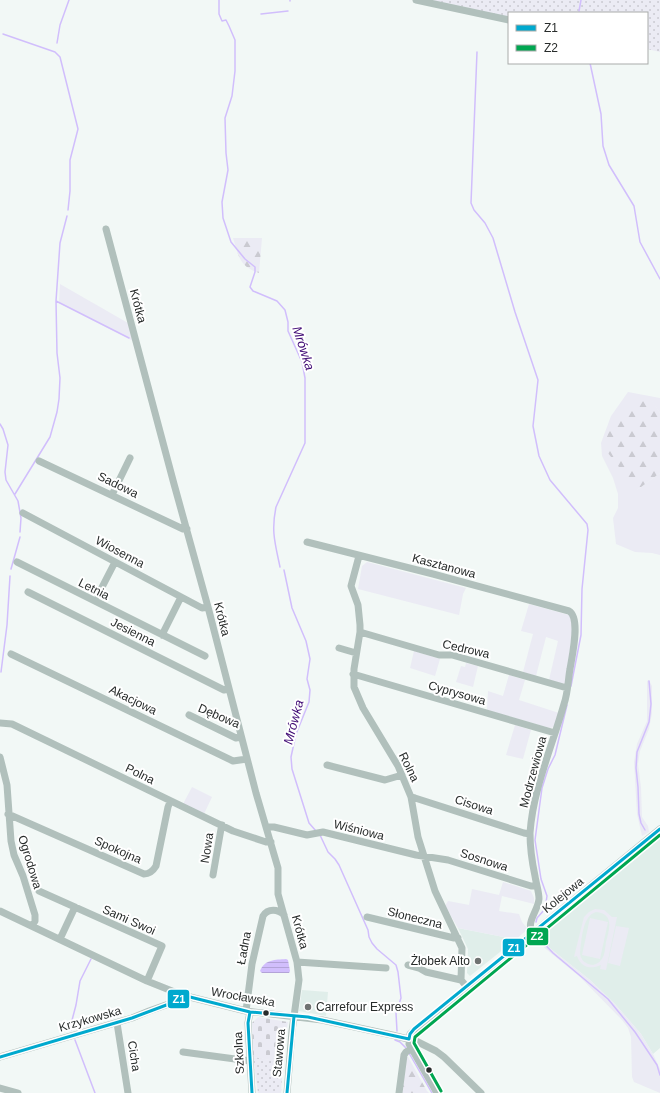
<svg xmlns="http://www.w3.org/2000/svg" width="660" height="1093" font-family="Arial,sans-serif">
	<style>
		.built { fill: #e0eeea }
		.grass { fill: #ebebf4; fill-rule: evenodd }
		.forest { fill: url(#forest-firs) }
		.cemetery { fill: url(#cemetery-stones) }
		.park { fill: url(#park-dots) }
		.water { fill: url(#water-rules) }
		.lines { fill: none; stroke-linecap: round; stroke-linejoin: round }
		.stream { stroke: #d1befc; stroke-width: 1.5 }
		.minor { stroke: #b1c0bc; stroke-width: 7 }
		.bus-1-casing { stroke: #fff; stroke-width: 6 }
		.bus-2-casing { stroke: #fff; stroke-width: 6 }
		.bus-1 { stroke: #00a9ce; stroke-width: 3 }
		.bus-2 { stroke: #00a651; stroke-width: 3 }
		.poi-dot { fill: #6f7372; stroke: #fff; stroke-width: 1.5 }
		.bus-dot { fill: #282c2b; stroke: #fff; stroke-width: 1.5 }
		.labels { text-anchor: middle; stroke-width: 4; stroke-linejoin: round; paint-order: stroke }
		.street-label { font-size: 12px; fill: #282c2b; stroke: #fff }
		.poi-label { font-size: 12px; fill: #282c2b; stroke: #fff; text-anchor: end }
		.water-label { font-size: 13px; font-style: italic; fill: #3f0974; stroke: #fff }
		.line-badge { stroke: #fff; stroke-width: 1.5 }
		.badge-label { font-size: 11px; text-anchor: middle; font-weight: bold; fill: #fff }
	</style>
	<defs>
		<pattern id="forest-firs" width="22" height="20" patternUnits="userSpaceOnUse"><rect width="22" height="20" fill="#ebebf4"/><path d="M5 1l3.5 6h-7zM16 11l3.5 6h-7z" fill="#cacad1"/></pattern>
		<pattern id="cemetery-stones" width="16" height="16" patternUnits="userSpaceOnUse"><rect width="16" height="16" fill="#ebebf4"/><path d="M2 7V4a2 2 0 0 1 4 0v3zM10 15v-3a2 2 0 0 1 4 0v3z" fill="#cacad1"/></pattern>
		<pattern id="park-dots" width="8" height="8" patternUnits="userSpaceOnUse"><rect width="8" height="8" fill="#ebebf4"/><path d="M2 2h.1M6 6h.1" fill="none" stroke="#cacad1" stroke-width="1.8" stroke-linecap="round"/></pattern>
		<pattern id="water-rules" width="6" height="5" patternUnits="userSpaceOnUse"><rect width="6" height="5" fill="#d1befc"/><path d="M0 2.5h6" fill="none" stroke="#b3a3d8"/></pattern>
	</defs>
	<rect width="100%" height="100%" fill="#f2f8f6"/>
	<path class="built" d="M660 834V1048L653 1054 641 1034 615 1004 590 980 551 949 538 935Z
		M458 928 514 939 515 940 470 976 467 973 468 949Z
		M302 990 328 992 326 1016 299 1011Z"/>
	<path class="grass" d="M60 284 128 323 133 341 59 303Z
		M628 392 660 398V413L651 400 637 490 660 473V555L652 553 635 552 616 544 613 518 618 508V494L613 478 602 456 601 443 611 416Z
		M367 562 466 588 463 594 459 615 358 589 362 566Z
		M529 604 569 615 574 621 565 684 549 680 558 641 546 637 536 676 523 672 533 634 521 631Z
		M414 651 440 659 435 676 410 668Z
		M466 663 478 666 473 687 456 682 461 666 465 667Z
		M509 675 525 680 519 700 559 713 555 727 550 728 487 710 488 691 503 696Z
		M649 680 652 686V713L649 729 640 751 638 764 641 787 642 817 648 826 649 832 642 836 637 814 634 762 637 744 647 721V681Z
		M515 725 531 730 523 759 506 755Z
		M192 787 212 797 204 814 183 804Z
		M503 882 531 891 534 898V904L502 896 499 911 519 914 522 922 528 929 515 940 514 939 458 928 445 906 448 901 469 905 472 889 499 895Z
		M595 909 604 910 612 917H617L606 970 600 969 601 965C590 970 581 967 577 956L574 957 584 917 589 912ZM596 912C615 914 609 930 606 942 605 948 605 956 601 960 599 963 596 964 593 965 585 964 580 960 580 952 582 939 582 916 596 912Z
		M590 918 608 922 600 959 582 955Z
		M616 926 629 928 620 966 608 963Z
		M538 935 551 949 590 980 615 1004 641 1034 653 1054 660 1069V1093L634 1082 632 1077 631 1037 628 1028 622 1020 580 977 535 940Z"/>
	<path class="forest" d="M233 238H262L259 273C239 266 239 257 233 238Z
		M651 399 660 413V473L637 490 604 448 611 422 629 405Z
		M407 1055 427 1091 429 1093H402Z"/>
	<path class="cemetery" d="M258 1017 288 1022 281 1062 253 1057 252 1023Z"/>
	<path class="park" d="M429 0H660V52L647 49V13H509V17Z
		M253 1057 283 1062 281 1093H258Z"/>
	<path class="water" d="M286 959 288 960 290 971 289 973H262L260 971C265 959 275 960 286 959Z"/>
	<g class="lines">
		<path class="stream" d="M219 0V14L222 21 226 20 229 26 235 40V71L232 96 225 118 226 153 228 170 222 202 223 218 231 242 245 259 255 267V272L250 287 253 291 277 301 285 310 288 322V331L302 362 305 378V443L276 507C271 531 275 543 280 567
			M290 1V0
			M579 11 581 0
			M261 14 288 11
			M3 34 55 52 60 57 78 129 70 160V191L68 210
			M57 43 60 25 69 0
			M477 52 471 203 474 210 485 223 493 238 515 312 538 380 533 426 539 456 550 480 587 524 588 530 582 589 581 635 571 686
			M590 63 601 114 603 146 609 165 634 206 640 242 660 279
			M56 301 129 338
			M0 424 3 429 8 445 5 472 6 480 18 501 21 518 20 532
			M15 494 50 437 57 412 59 399 60 378 57 353 56 301 60 243 67 216
			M11 569 20 537
			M284 570 292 608 306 641 310 659 307 679 310 690 309 702 296 734 291 757 292 769 309 823 316 831
			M1 672 7 625 10 576
			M645 830 641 823 639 814 638 787 636 768 637 752 649 722 651 704 649 681
			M320 835 328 852 335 859 339 865 368 930 369 937 372 943 377 949 396 965 398 972 401 998 396 1013 397 1031
			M536 922 537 918 545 909 547 896 541 879 535 840 542 788 548 769 555 755 567 705
			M537 936 553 953 608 999 635 1032 657 1065 660 1075
			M71 1030V1024L76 1005 80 981 91 959
			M75 1040 95 1093
			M395 1040 400 1042 406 1048
			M409 1053 432 1093"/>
		<path class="minor" d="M416 0 509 20
			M106 229 174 484 208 607 256 793 278 868V894L297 962 299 980 292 1031 287 1093
			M39 461 183 529H187
			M112 495 130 458
			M23 513 202 608 208 607
			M307 542 433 574 569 611C581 618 572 656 570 669 568 680 568 693 564 704 552 747 533 789 530 833 530 847 532 862 535 876 536 883 539 892 539 899 538 911 525 923 533 933
			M359 556 351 586 358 605 360 625V632L354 669V687L363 708 398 766 411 797 418 837 430 875 435 891 462 948 461 980 467 987
			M17 562 205 656
			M28 592 224 690 229 689
			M98 595 115 562
			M360 632 439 655H452L567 688
			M162 635 181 597
			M339 648 356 653
			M11 654 233 761 247 759
			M353 674 555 733
			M189 715 236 738 241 737
			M0 723 12 724 233 831 266 842H271
			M0 757 7 785 11 841 14 855 23 876 35 915V921L32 926
			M327 765 385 780 402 775
			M411 797 415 798 524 833 530 834
			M8 814 144 874C150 874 153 871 156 866L168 807 170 802
			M267 827H274L307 835 323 832 416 855 448 860 531 886H537
			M213 875 221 829 222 825
			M39 891 162 946 147 981
			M0 911 147 981 182 995 246 1011 322 1020 392 1035 416 1041 436 1051 444 1057 481 1093
			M367 917 454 938H458
			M60 939 75 907
			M297 962 386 968
			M408 965 419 968 426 972 461 980
			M246 1011 252 964 263 916C268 908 278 909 284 915
			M250 1012 248 1023 252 1093
			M117 1023 128 1093
			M183 1052 250 1061
			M0 1057 132 1018 149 1011 177 1001 182 995
			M0 1088 18 1093
			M399 1093 404 1055 406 1052 411 1049
			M437 1093 409 1044 410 1034 660 829"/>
		<g class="bus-1-casing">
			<path id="bus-1" d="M250 1012 248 1023 252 1093
				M0 1057 132 1018 177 1001 182 995 250 1012 308 1017 409 1039 410 1034 414 1029 660 829
				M287 1093 294 1016"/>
		</g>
		<g class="bus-2-casing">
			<path id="bus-2" d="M441 1091 414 1043 415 1037 660 835"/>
		</g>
		<use href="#bus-1" class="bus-1"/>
		<use href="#bus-2" class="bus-2"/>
	</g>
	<g class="poi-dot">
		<circle cx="478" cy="961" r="4"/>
		<circle cx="308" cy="1007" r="4"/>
	</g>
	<g class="bus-dot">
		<circle cx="266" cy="1013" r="3.5"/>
		<circle cx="429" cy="1070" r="3.5"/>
	</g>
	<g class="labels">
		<g class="street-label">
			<text transform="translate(138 306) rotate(75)" y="4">Krótka</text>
			<text transform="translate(118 485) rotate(26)" y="4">Sadowa</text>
			<text transform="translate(120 552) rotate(28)" y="4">Wiosenna</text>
			<text transform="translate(444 566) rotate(15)" y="4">Kasztanowa</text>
			<text transform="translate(94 589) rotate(27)" y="4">Letnia</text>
			<text transform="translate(222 619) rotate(76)" y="4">Krótka</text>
			<text transform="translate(133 632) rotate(27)" y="4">Jesienna</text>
			<text transform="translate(466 649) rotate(13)" y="4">Cedrowa</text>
			<text transform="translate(457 693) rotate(16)" y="4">Cyprysowa</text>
			<text transform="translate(133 700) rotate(26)" y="4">Akacjowa</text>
			<text transform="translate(219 716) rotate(23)" y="4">Dębowa</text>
			<text transform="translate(409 767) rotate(64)" y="4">Rolna</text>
			<text transform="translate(533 772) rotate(-75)" y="4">Modrzewiowa</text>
			<text transform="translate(140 774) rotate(26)" y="4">Polna</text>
			<text transform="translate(474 805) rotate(18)" y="4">Cisowa</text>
			<text transform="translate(359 830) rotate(14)" y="4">Wiśniowa</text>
			<text transform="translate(207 848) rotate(-81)" y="4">Nowa</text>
			<text transform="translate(118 850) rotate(24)" y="4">Spokojna</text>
			<text transform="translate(484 860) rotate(18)" y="4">Sosnowa</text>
			<text transform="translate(30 862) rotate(73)" y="4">Ogrodowa</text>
			<text transform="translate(563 895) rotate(-39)" y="4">Kolejowa</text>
			<text transform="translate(415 918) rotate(14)" y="4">Słoneczna</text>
			<text transform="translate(129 920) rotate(24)" y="4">Sami Swoi</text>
			<text transform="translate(300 932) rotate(75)" y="4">Krótka</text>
			<text transform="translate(244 948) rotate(-79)" y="4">Ładna</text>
			<text transform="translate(243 997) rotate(10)" y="4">Wrocławska</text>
			<text transform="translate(90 1019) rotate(-16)" y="4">Krzykowska</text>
			<text transform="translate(239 1053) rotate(-93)" y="4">Szkolna</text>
			<text transform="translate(279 1053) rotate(-85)" y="4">Stawowa</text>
			<text transform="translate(134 1056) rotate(81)" y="4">Cicha</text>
		</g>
		<g class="poi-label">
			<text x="470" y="965">Żłobek Alto</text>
			<text x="316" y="1011" text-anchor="start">Carrefour Express</text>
		</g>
		<g class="water-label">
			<text transform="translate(304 348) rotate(72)" y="5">Mrówka</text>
			<text transform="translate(293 722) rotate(-75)" y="5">Mrówka</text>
		</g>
	</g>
	<g class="line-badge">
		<rect x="526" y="927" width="23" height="19" rx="4" fill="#00a651"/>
		<rect x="502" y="938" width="23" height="19" rx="4" fill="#00a9ce"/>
		<rect x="167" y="989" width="23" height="20" rx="4" fill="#00a9ce"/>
	</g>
	<g class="badge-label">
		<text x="537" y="940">Z2</text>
		<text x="514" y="952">Z1</text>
		<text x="179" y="1003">Z1</text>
	</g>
	<rect x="508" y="12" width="140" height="52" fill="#ffffff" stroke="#a9abaa"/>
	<rect x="516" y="25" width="20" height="6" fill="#00a9ce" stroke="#a9abaa"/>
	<text x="544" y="32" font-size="12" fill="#282c2b">Z1</text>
	<rect x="516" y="45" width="20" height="6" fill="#00a651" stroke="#a9abaa"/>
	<text x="544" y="52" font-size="12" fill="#282c2b">Z2</text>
</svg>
